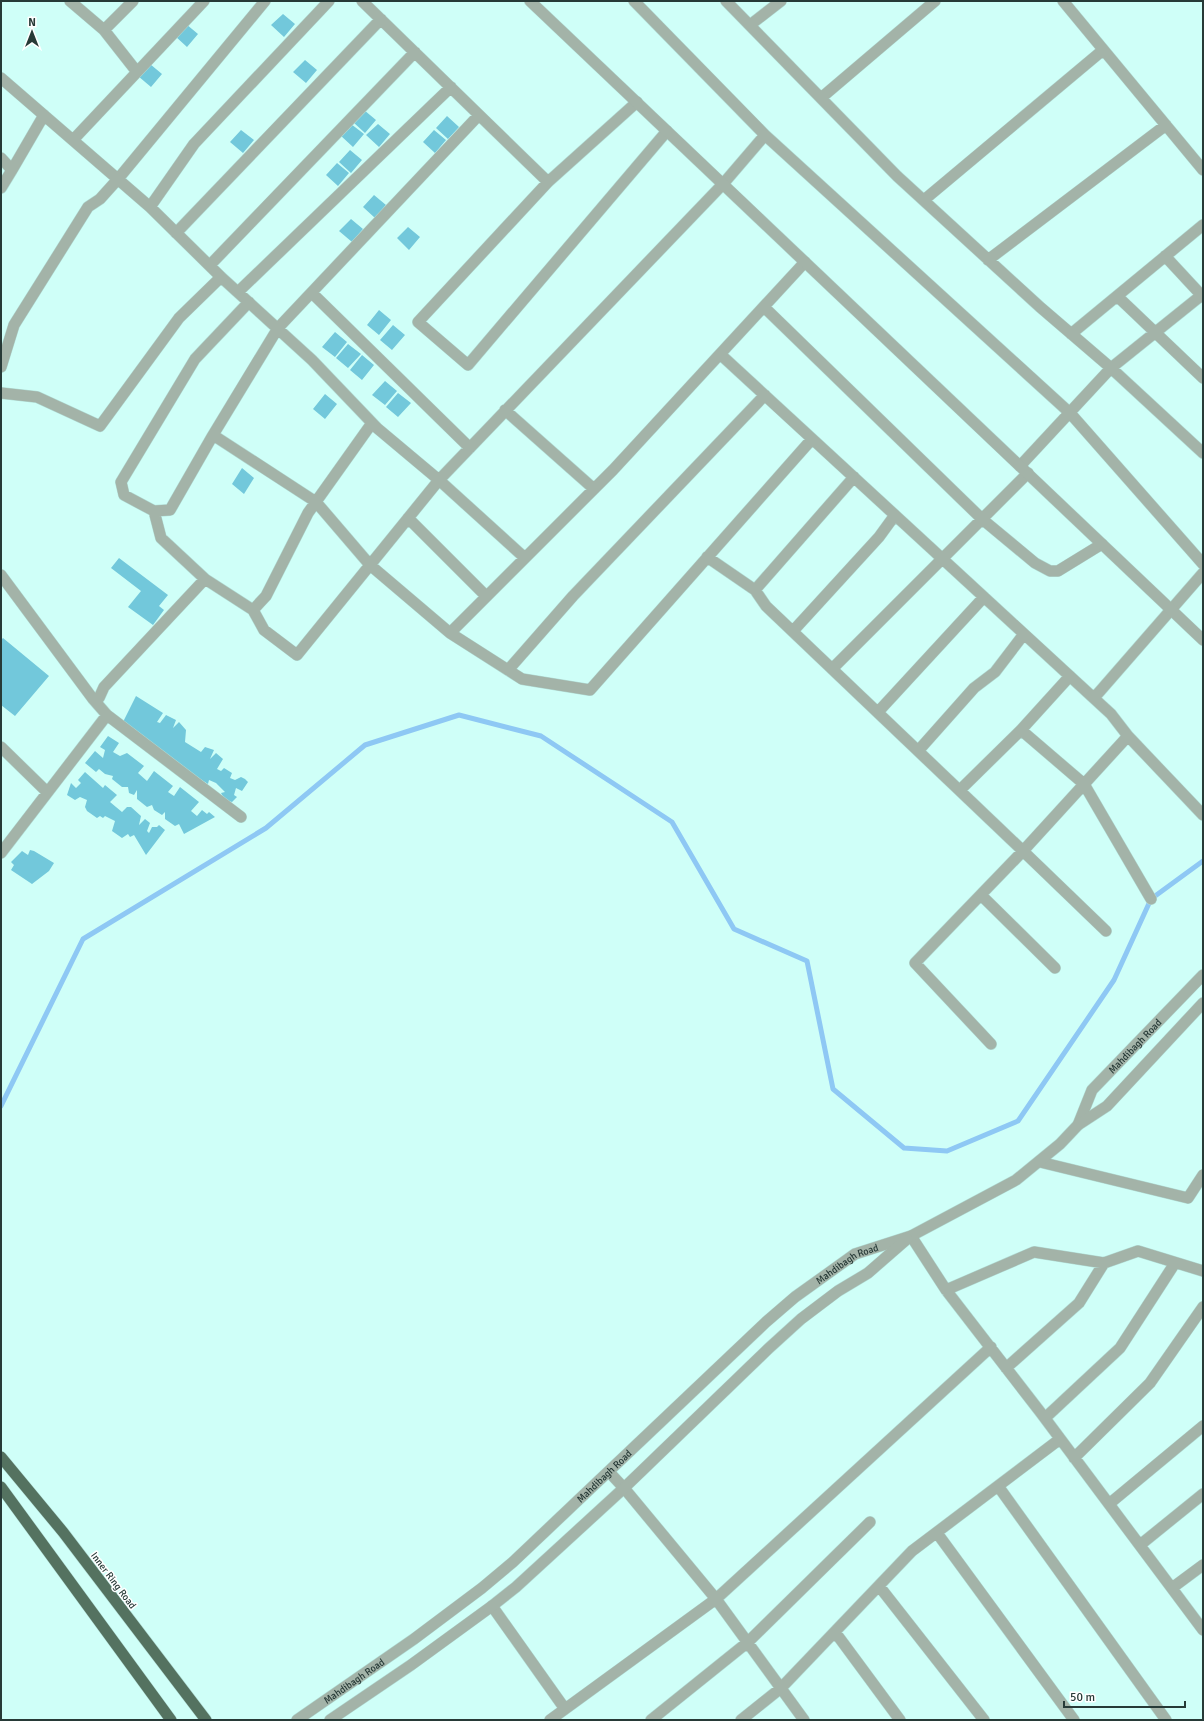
<svg xmlns="http://www.w3.org/2000/svg" width="1204" height="1721" font-family="Signika,sans-serif">
	<style>
		.lines { fill: none; stroke-linecap: round; stroke-linejoin: round }
		.stream { stroke: #8ec8f4; stroke-width: 5 }
		.building { fill: #72c8db }
		.minor-casing { stroke: #b1dcd5; stroke-width: 12 }
		.tertiary-casing { stroke: #b1dcd5; stroke-width: 12 }
		.trunk-casing { stroke: #b1dcd5; stroke-width: 12 }
		.minor { stroke: #a3b3a8; stroke-width: 11 }
		.tertiary { stroke: #a3b3a8; stroke-width: 11 }
		.trunk { stroke: #547260; stroke-width: 11 }
		.labels { text-anchor: middle; stroke-width: 3; stroke-linejoin: round; paint-order: stroke }
		.street-label { font-size: 10px; fill: #273a37; stroke: #fff }
	</style>
	<rect width="100%" height="100%" fill="#cffff8"/>
	<g class="lines">
		<path class="stream" d="M1 1106 83 939 266 828 365 745 459 715 541 736 672 822 734 929 807 961 833 1089 904 1148 947 1151 1018 1121 1114 980 1151 899 1203 861"/>
	</g>
	<path class="building" d="M283 14 295 24 284 37 271 25Z
		M186 24 198 34 187 47 175 36Z
		M305 60 317 70 306 83 293 72Z
		M150 64 162 74 151 87 138 76Z
		M364 110 376 120 365 133 353 122Z
		M447 116 459 127 448 139 436 128Z
		M351 124 364 134 353 147 340 135Z
		M378 124 390 134 379 147 366 135Z
		M241 130 254 140 243 153 230 142Z
		M434 130 446 140 435 153 423 142Z
		M350 150 362 160 351 173 339 162Z
		M337 163 349 173 338 186 326 175Z
		M374 195 386 205 375 218 363 207Z
		M351 219 363 229 352 242 339 231Z
		M408 227 420 237 409 250 397 238Z
		M379 310 391 320 379 335 367 325Z
		M393 325 405 335 392 350 380 340Z
		M335 332 347 342 335 357 322 347Z
		M348 344 361 354 348 368 336 358Z
		M362 355 374 365 362 380 350 370Z
		M385 381 397 391 385 405 372 395Z
		M398 393 411 403 398 417 386 407Z
		M325 394 337 404 325 419 313 409Z
		M242 468 254 478 244 494 232 484Z
		M119 558 168 595 159 606 164 610 153 625 128 607 141 591 111 568Z
		M3 638 49 676 15 716 1 705V640Z
		M136 696 163 713 157 722 160 723 166 715 176 720 173 728 179 722 186 730 185 742 201 752 205 747 214 750 210 759 216 753 223 759 217 769 221 771 224 768 232 773 230 778 235 780 241 777 245 779 248 782 242 791 236 788 234 795 237 797 232 802 225 800 221 793 225 792 216 783 209 780 208 784 187 771 123 722Z
		M108 736 119 743 113 752 120 756 127 753 144 766 138 773 147 781 154 771 173 786 168 792 174 796 180 787 199 802 191 811 197 816 202 810 207 814 209 812 215 817 184 834 179 824 175 826 165 819V812L162 815 154 810 152 805 147 807 137 799V790L134 795 129 793 128 787H122L112 779 113 776 105 774 99 769 96 772 85 763 95 751 103 758 105 750 100 747Z
		M85 772 103 788 105 785 117 795 110 802 122 812 127 807H131L141 816 139 825 145 819 150 823 147 831 149 833 152 827H157L159 825 165 830 146 855 134 835 130 837 128 834 122 838 112 831 115 821 105 816 103 818 100 816 97 818 87 811 85 807 87 800 80 797 75 800 67 795 71 783 76 788 81 783 78 780Z
		M30 850 34 851 54 863 49 871 32 884 11 870 14 865 11 862 22 851 28 855Z"/>
	<g class="lines">
		<g class="minor-casing">
			<path id="minor" d="M70 1 104 30
				M133 1 104 30 137 72
				M362 1 548 182 637 102
				M634 1 765 135
				M726 1 897 176 1040 307 1111 368 1203 453
				M1063 1 1203 170
				M750 25 781 1
				M1 78 150 207 221 277 312 360 377 428 439 480 723 184 765 135 1070 413 1203 564
				M821 98 935 1
				M73 140 204 1
				M1 158 12 170 1 188
				M12 170 44 115
				M548 182 418 322 468 365 667 131
				M924 200 1103 50
				M150 207 194 144 329 1
				M176 233 381 19
				M1165 256 1203 297
				M988 260 1166 125
				M210 265 415 52
				M238 292 451 87
				M312 293 470 448
				M1117 296 1203 378
				M249 302 195 359 121 482 124 495 154 511 170 510 213 435 278 328 479 115
				M764 307 982 519 1035 563 1050 571H1058L1102 544
				M1071 334 1203 225
				M720 354 1111 714 1128 736 1023 851 766 606 755 590 854 477
				M1 367 14 325 88 207 100 199 118 179 265 1
				M1 393 37 397 100 426 179 318 221 277
				M505 410 594 489
				M213 435 316 502 370 565 450 633 613 470 805 262
				M1020 466 1111 368 1203 294
				M154 511 161 538 205 579 253 610 264 630 297 655 439 480 525 558
				M408 518 486 596
				M707 557 755 590
				M1 575 93 699 107 715 241 817
				M253 610 266 596 308 513 372 423
				M793 631 879 537 895 515
				M450 633 522 679 590 690 812 439
				M832 669 1028 473
				M508 670 573 596 765 395
				M1094 698 1203 573
				M93 699 99 698 104 687 205 579
				M878 712 984 597
				M1021 730 1084 784 1151 899
				M1128 736 1203 815
				M1 747 47 792
				M918 751 974 688 995 672 1024 634
				M960 790 1021 730 1070 676
				M1 853 107 715
				M981 895 1055 968
				M991 1044 915 963 1023 851 1106 931
				M1040 1162 1188 1198 1203 1175
				M911 1236 946 1290 1041 1413 1203 1630
				M946 1290 1034 1252 1104 1263 1138 1251 1203 1271
				M1006 1368 1079 1303 1104 1263
				M1045 1418 1120 1348 1175 1263
				M1074 1458 1150 1383 1203 1307
				M609 1472 624 1488 716 1599 804 1720
				M998 1486 1166 1720
				M1109 1504 1203 1426
				M937 1533 1074 1720
				M1140 1545 1203 1494
				M879 1586 984 1720
				M1172 1588 1203 1565
				M492 1606 565 1709
				M835 1632 900 1720
				M550 1720 716 1599 991 1347
				M651 1720 748 1642 870 1522
				M741 1720 781 1688 912 1551 1060 1439"/>
		</g>
		<g class="tertiary-casing">
			<g id="tertiary">
				<path d="M530 1 1203 640"/>
				<path id="s1" d="M1078 1125 1092 1090 1203 975"/>
				<path id="s2" d="M297 1720 414 1639 482 1588 513 1562 766 1322 795 1297 855 1254 911 1236 1016 1180 1060 1144 1078 1125 1107 1106 1203 1003"/>
				<path d="M330 1720 411 1665 492 1606 516 1587 624 1488 768 1349 801 1319 838 1291 868 1273 907 1239"/>
			</g>
		</g>
		<g class="trunk-casing">
			<path id="trunk" d="M1 1457 63 1532 206 1720
				M1 1487 171 1720"/>
		</g>
		<use href="#minor" class="minor"/>
		<use href="#tertiary" class="tertiary"/>
		<use href="#trunk" class="trunk"/>
	</g>
	<g class="labels">
		<g class="street-label">
			<text dy="4" stroke="none"><textPath href="#s1" startOffset="99">Mahdibagh Road</textPath></text>
			<text dy="4" stroke="none"><textPath href="#s2" startOffset="717">Mahdibagh Road</textPath></text>
			<text dy="4" stroke="none"><textPath href="#s2" startOffset="393">Mahdibagh Road</textPath></text>
			<text transform="translate(114 1580) rotate(53)" y="4">Inner Ring Road</text>
			<text dy="4" stroke="none"><textPath href="#s2" startOffset="69">Mahdibagh Road</textPath></text>
		</g>
	</g>
	<rect width="1204" height="1721" fill="none" stroke="#273a37" stroke-width="4"/>
	<g transform="translate(32 32)" stroke="#ffffff" stroke-width="3" paint-order="stroke">
	<path d="M0-3L7 15L0 10L-7 15Z" fill="#273a37"/>
	<text y="-6" font-size="11" font-weight="bold" text-anchor="middle" fill="#273a37">N</text>
	</g>
	<path d="M1064 1701v6h121v-6" fill="none" stroke="#273a37" stroke-width="2"/>
	<text x="1070" y="1701" font-size="12" fill="#273a37" stroke="#ffffff" stroke-width="3" paint-order="stroke">50 m</text>
</svg>
